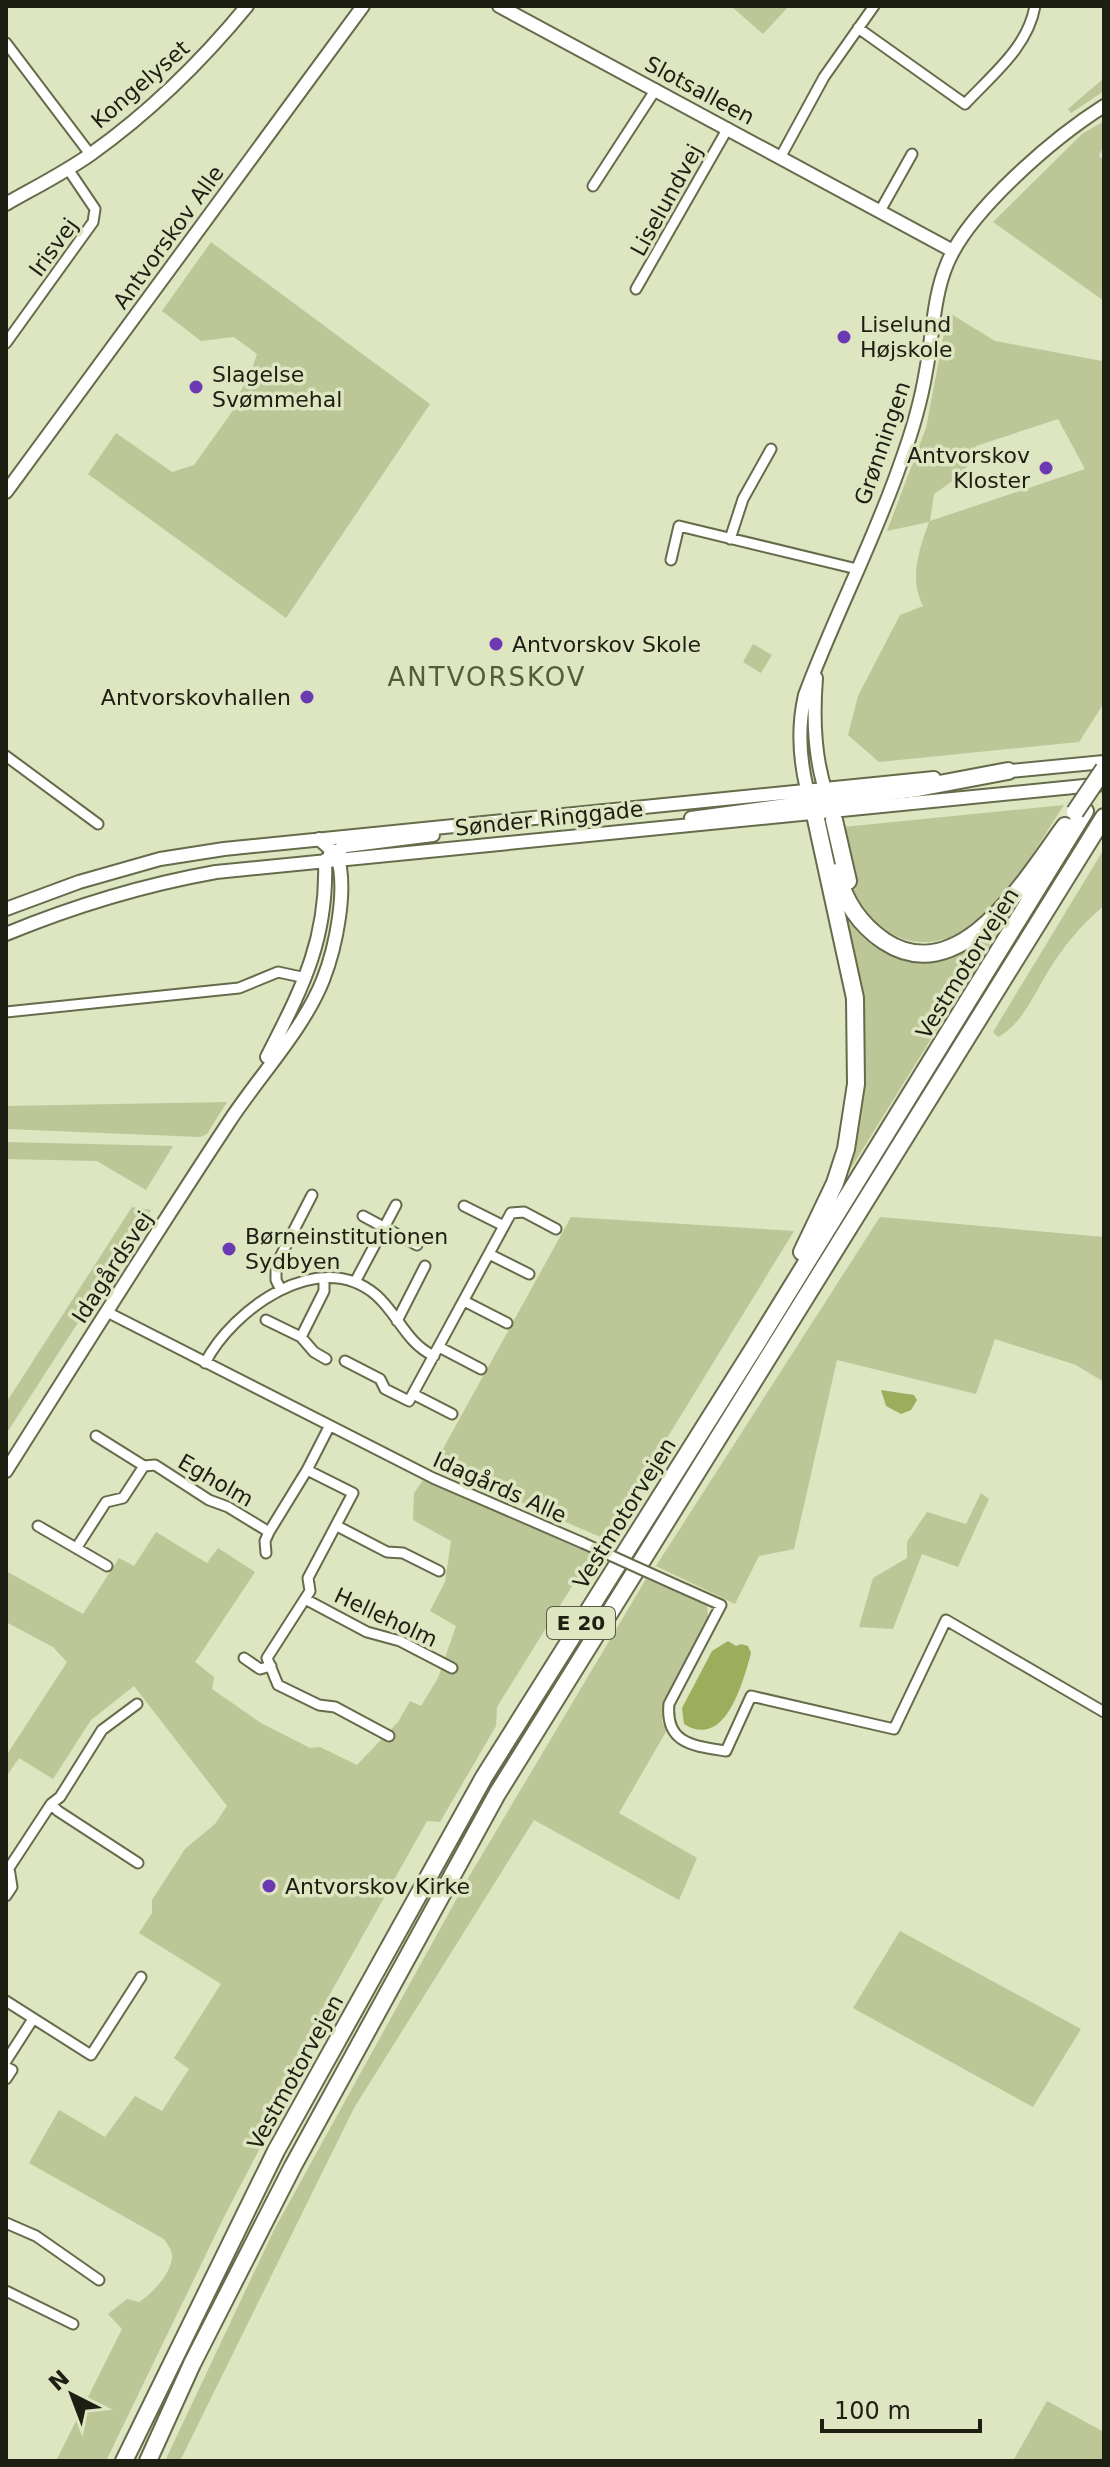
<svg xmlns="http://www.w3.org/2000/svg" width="1110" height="2467" font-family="'DejaVu Sans',sans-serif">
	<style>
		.green { fill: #bcc697; fill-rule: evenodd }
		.water { fill: #9dad5c }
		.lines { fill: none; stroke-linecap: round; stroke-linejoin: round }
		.street-casing { stroke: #646c4b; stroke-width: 13 }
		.secondary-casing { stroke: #646c4b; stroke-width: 16 }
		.highway-casing { stroke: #646c4b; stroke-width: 20 }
		.street { stroke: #fff; stroke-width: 9 }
		.secondary { stroke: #fff; stroke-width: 12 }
		.highway { stroke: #fff; stroke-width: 16 }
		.street-bridge-casing { stroke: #646c4b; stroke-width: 13; stroke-linecap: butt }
		.highway-bridge-casing { stroke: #646c4b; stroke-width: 20; stroke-linecap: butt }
		.street-bridge { stroke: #fff; stroke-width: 9 }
		.highway-bridge { stroke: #fff; stroke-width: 16 }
		.poi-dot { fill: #6b39b1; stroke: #dde5c1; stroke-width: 3 }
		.labels { text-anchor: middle; stroke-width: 7; stroke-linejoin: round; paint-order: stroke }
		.shield { fill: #dde5c1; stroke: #565a46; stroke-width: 2 }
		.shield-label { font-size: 20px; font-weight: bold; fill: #1c1f12 }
		.street-label { font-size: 22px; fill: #1c1f12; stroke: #dde5c1 }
		.poi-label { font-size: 22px; fill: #1c1f12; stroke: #dde5c1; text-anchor: start }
		.quarter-label { font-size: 26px; letter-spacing: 2px; fill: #555c3c; stroke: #dde5c1 }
	</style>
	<rect width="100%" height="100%" fill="#dde5c1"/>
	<path class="green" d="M731 6H789L763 34Z
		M1104 78V91L1071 113 1068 109Z
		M1104 121V145L1099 156 1104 160V301L993 222 1082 134Z
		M211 242 430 404 286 618 88 474 116 433 172 472 194 465 234 409 233 403 249 378 257 354 234 337 201 341 162 311Z
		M948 312 995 341 1102 361 1104 358V703L1079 742 879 762 848 735 858 696 900 615 923 606C909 578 919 550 929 522L887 531 926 428ZM1058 419 1085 469 930 521 934 494 964 473 976 446Z
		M753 644 772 655 761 673 743 662Z
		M1064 805C1041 840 1019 880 989 910 958 944 913 955 876 923 868 917 861 909 857 900 848 878 846 851 843 827Z
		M1104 849V906C1085 921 1068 941 1054 962 1038 985 1024 1024 998 1037L993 1032Z
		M838 893C856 939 878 954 926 960L1018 899 846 1176C881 1071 859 997 838 893Z
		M227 1102 207 1134 200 1137 6 1129V1106Z
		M6 1142 173 1146 146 1190 97 1161 6 1159Z
		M132 1207 151 1210 6 1434V1403Z
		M571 1217 794 1231 605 1539 434 1465Z
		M880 1217 1104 1237V1382L1076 1365 995 1339 976 1394 837 1360 794 1549 759 1556 735 1604 656 1566Z
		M423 1480 592 1554 497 1707 496 1726 440 1822 427 1821 325 2003 327 2020 225 2215 106 2461H56L122 2329 108 2314 127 2299 139 2302C152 2294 170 2275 172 2258 173 2251 167 2244 164 2239L29 2163 59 2110 105 2137 135 2096 162 2111 189 2069 174 2058 221 1984 139 1933 152 1913V1900L185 1849 215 1824 227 1806 134 1686 91 1720 53 1779 19 1758 6 1777V1756L67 1662 53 1647 6 1622V1571L83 1614 119 1558 134 1566 156 1532 207 1563 218 1548 255 1572 195 1662 214 1677 212 1689 261 1723 310 1748 320 1747 357 1765 398 1722 410 1701 421 1706 438 1678 456 1626 430 1611 445 1582 451 1541 413 1520 414 1493Z
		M981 1493 989 1499 958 1567 922 1554 893 1629 859 1627 873 1578 907 1558V1542L927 1512 966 1524Z
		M646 1579 707 1606 708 1617 664 1706 662 1722 667 1730 619 1813 697 1858 679 1900 534 1820 354 2108 180 2461H165L274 2230 467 1880Z
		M900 1931 1081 2029 1033 2107 853 2008Z
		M1047 2401 1104 2432V2461H1013Z"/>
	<path class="water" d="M881 1390 914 1395 917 1400 911 1410 901 1414 886 1406Z
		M728 1641 736 1646 741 1644 748 1646 751 1653C743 1683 725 1750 684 1724L682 1708 712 1651Z"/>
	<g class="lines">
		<g class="street-casing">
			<path id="street" d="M858 28 965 104C992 75 1028 47 1035 6
				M6 43 90 154
				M781 156 824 77 874 6
				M593 186 656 89
				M880 211 912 154
				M636 289 728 128
				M6 343 93 222 95 209 68 169
				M730 539 743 499 771 449
				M671 560 679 526 857 569
				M6 756 98 824
				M6 1012 239 988 278 972 306 978
				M464 1206 504 1226
				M363 1216 417 1245
				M489 1254 529 1274
				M355 1282 396 1205
				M281 1290 276 1280V1265L312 1195
				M464 1301 507 1323
				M107 1312 433 1478 583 1543
				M266 1320 301 1337 314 1352 326 1359
				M397 1321 425 1266
				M301 1337 324 1291V1278
				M439 1347 481 1369
				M345 1361 380 1379 385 1389 409 1401 511 1213 524 1212 556 1229
				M205 1363C232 1310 319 1246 376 1295 398 1314 406 1343 434 1356
				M413 1394 452 1414
				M96 1436 144 1466
				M307 1470 353 1493 308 1578 310 1591 267 1658 278 1685 319 1705 335 1707 389 1736
				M38 1526 107 1566
				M337 1526 387 1552 403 1553 439 1571
				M77 1547 106 1502 123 1498 144 1466 155 1465 209 1500 228 1507 269 1532
				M266 1553 265 1541 269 1532 307 1470 329 1427
				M676 1585 721 1605 669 1704C665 1744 694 1746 726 1751L751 1696 894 1729 946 1620 1104 1712
				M305 1599 367 1632 400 1641 452 1668
				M244 1658 260 1669 271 1666
				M51 1804 58 1811 138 1863
				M6 1896 12 1887 9 1868 51 1804 60 1797 102 1730 137 1704
				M6 2001 91 2055 141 1977
				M6 2061 33 2019
				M6 2067 12 2070 6 2079
				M6 2223 36 2236 99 2280
				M6 2291 73 2324"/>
		</g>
		<g class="secondary-casing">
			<path id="secondary" d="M499 6 953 251
				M6 204C34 188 64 173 91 154 150 112 201 62 247 6
				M6 492 363 6
				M816 678C813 716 814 759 827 795
				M1000 772 1104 762
				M814 813C801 775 796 734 805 695 834 617 873 543 900 465 911 435 921 402 926 371 933 336 933 297 947 264 969 210 1055 137 1104 106
				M691 818 801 803 815 799
				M330 854 346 846 433 835
				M6 909 79 882 160 859 224 849 934 778
				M6 934C74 906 143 885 216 872L1104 784
				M267 1057C302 988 328 940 325 860
				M6 1471C80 1354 153 1237 229 1122 259 1076 303 1030 323 980 336 947 348 888 337 855L319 839"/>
		</g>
		<g class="highway-casing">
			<path id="highway" d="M834 820 848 881
				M837 872C844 901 859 924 884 941 961 992 1028 876 1065 826
				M802 1252 835 1183 846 1149 856 1084 855 998 814 810 821 802 828 799 918 788 1008 771
				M124 2461 276 2151 484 1777 757 1343 1085 811
				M148 2461 192 2364 293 2166 497 1794 1104 817"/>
		</g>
		<use href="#street" class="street"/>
		<use href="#secondary" class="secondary"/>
		<use href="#highway" class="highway"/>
		<g class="street-bridge-casing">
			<path id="street-bridge" d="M583 1543 676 1585"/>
		</g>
		<g class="highway-bridge-casing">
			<path id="highway-bridge" d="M1075 812 1104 769"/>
		</g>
		<use href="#street-bridge" class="street-bridge"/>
		<use href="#highway-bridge" class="highway-bridge"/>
	</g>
	<g class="poi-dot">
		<circle cx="844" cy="337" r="8"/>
		<circle cx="196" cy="387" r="8"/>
		<circle cx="1046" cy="468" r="8"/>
		<circle cx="496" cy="644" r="8"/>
		<circle cx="307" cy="697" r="8"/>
		<circle cx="229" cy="1249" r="8"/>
		<circle cx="269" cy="1886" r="8"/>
	</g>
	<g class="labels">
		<rect class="shield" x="547" y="1607" width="68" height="32" rx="6"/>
		<g class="shield-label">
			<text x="581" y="1630">E 20</text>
		</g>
		<g class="street-label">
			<text transform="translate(140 84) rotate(-41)" y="8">Kongelyset</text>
			<text transform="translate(700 90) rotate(28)" y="8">Slotsalleen</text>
			<text transform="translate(666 200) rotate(-61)" y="8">Liselundvej</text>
			<text transform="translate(168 237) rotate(-54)" y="8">Antvorskov Alle</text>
			<text transform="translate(53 247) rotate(-54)" y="8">Irisvej</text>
			<text transform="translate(882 443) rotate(-71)" y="8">Grønningen</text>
			<text transform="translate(549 818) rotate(-6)" y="8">Sønder Ringgade</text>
			<text transform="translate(967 963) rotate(-58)" y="8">Vestmotorvejen</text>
			<text transform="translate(112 1267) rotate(-57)" y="8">Idagårdsvej</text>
			<text transform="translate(216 1480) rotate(30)" y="8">Egholm</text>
			<text transform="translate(500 1487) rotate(24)" y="8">Idagårds Alle</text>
			<text transform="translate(624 1513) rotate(-58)" y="8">Vestmotorvejen</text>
			<text transform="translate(386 1617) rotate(25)" y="8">Helleholm</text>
			<text transform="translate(295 2072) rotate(-61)" y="8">Vestmotorvejen</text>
		</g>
		<g class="poi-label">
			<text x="860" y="332">Liselund<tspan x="860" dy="25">Højskole</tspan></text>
			<text x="212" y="382">Slagelse<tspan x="212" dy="25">Svømmehal</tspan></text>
			<text x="1030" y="463" text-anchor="end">Antvorskov<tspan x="1030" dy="25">Kloster</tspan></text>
			<text x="512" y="652">Antvorskov Skole</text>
			<text x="291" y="705" text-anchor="end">Antvorskovhallen</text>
			<text x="245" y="1244">Børneinstitutionen<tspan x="245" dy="25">Sydbyen</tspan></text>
			<text x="285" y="1894">Antvorskov Kirke</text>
		</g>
		<g class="quarter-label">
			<text x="487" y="686">ANTVORSKOV</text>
		</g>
	</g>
	<rect width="1110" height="2467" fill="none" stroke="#1c1f12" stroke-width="16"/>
	<g transform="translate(72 2395) rotate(318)" stroke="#dde5c1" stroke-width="6" paint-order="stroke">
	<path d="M0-6L14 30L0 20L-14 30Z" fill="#1c1f12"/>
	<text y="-12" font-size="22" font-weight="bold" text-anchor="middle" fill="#1c1f12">N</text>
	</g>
	<path d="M822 2419v12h158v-12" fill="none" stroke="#1c1f12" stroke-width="4"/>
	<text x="834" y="2419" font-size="24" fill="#1c1f12" stroke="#dde5c1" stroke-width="6" paint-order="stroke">100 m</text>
</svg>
